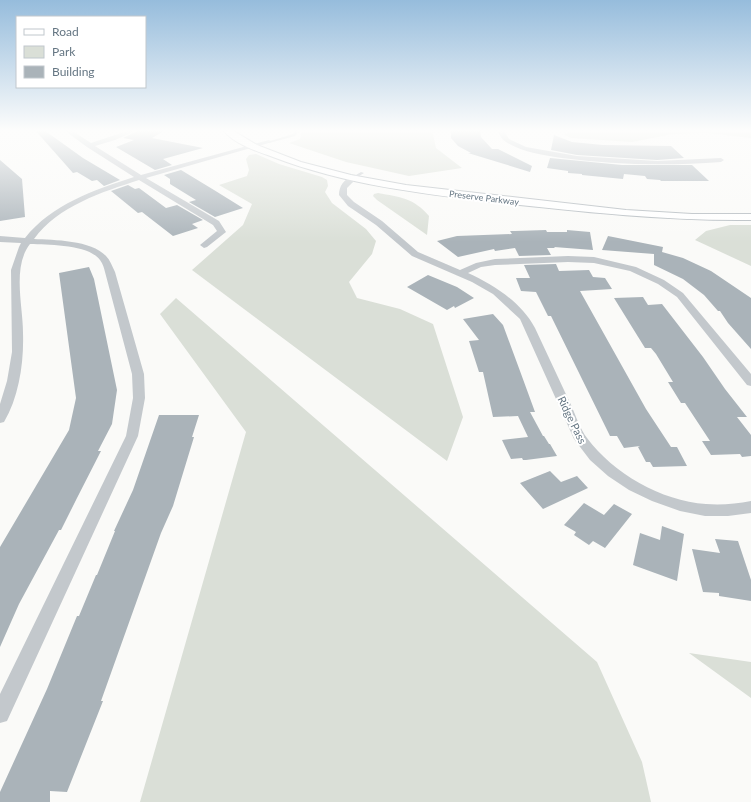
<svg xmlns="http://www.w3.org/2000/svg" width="751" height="802" font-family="Lato,sans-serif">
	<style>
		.green { fill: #dadfd7 }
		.building { fill: #aab3b9 }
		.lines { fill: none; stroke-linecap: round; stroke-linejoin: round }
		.secondary-casing { stroke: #b3babf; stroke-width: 2 }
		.lane { fill: #c3c8cc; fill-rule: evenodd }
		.street { fill: #c3c8cc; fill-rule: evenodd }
		.secondary { fill: #fff; fill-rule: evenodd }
		.labels { text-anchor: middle; stroke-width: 4; stroke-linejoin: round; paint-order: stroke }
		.far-street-label { font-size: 9px; fill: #657683; stroke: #fff }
		.street-label { font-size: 11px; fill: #657683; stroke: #fff }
	</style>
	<rect width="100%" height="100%" fill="#fafaf8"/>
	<path class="green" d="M302 130H432L436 148 462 168 409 176 346 162 289 143 300 139Z
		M584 130H751V138L707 133 673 134 632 142 571 138 563 134Z
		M256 154 279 164 322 177 327 180 328 186 325 192 332 203 366 229 376 241 372 254 349 282 357 298 400 309 433 324 463 417 447 461 192 270 243 225 252 204 219 185 247 176 249 170 246 159 249 155Z
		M378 193C400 197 414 198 429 216L427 235 377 200 373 196 374 194Z
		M730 225H751V266L695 240 706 231Z
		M176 298 597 662 642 762 651 802H140L246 432 160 314Z
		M689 653 751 662V698Z"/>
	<path class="building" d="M35 130H44L83 158 120 180 104 186 97 180 92 181 77 172 73 173Z
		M139 130H166L152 138 203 148 163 159 172 165 155 170 116 147 134 140 123 138Z
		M451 130H480L481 137 492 149H498L532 166 530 172 468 153H471L458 146 451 138Z
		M554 135 572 142 603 145 671 146 684 158 657 160 577 155 551 150Z
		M550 158 622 165H692L709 181H661L660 180 647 179 645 176 624 174 623 179 582 175V174L568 173V171L547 168Z
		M0 160 22 179 25 217 0 221Z
		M181 170 214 190 243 208 215 217 189 202 196 200 170 184V179L164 175Z
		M128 185 135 189 139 188 166 208 177 205 203 220 192 224 198 228 173 236 142 212 138 213 111 191Z
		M546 230 547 232H567V230L590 232 593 250 554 247 555 248H547L551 255 519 256 515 248 495 251 494 249 458 257 437 241 457 236 512 234 510 231H515Z
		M608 236 663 247 662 252 683 258 711 271 751 298V349L728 323 720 311H718L704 295 683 279 654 265V254L602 250Z
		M556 264 559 271 589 270 593 277 605 278 612 289 580 291 646 409 671 447H677L687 466 653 467 650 462H646L638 447 640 446 624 448 617 436H610L551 316H548L536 292 521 291 516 278H530L524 265Z
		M89 267 94 279 117 390 112 424 98 451H101L77 498 61 530H59L19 604 0 647V547L69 430 76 398 59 273Z
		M428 275 457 287 474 298 455 308 454 306 447 310 407 287Z
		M643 297 648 305 662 304 703 357 725 389 747 417H737L751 435V456L742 457 740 454 711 455 702 441H710L685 403H681L668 382H673L656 354 651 348H645L614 298Z
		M493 314 503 325 520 371 535 412H530L543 436H544L549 444H550L557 456 526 460H523L522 458 511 459 502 440 528 437 518 416 493 417 483 372H479L469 341 479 340 463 319Z
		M159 415H199L192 437H194L173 506 161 533 101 701H103L67 792 50 791V802H0V792L47 689 77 616H79L96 575H97L115 531H114L133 490Z
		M550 471 561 482 577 476 588 488 543 509 520 483Z
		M584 503 604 515 614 504 632 514 605 548 593 541 589 545 574 535 576 532 564 525Z
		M662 526 684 534 677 581 633 565 640 533 660 540Z
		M715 539 738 541 751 580V601L719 596V593L703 592 692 549 720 553Z"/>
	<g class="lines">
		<g class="secondary-casing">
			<path id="secondary" d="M223 130H232L257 145 301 162 351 175 406 185 626 210 692 214H751V220C667 221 584 212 501 203 423 194 346 185 273 157 256 151 234 144 223 130Z"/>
		</g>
		<path class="lane" d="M294 130H296L298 132 295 136 269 143 267 142 293 134 294 132Z
			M361 172 364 173 354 179 351 178Z"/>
		<path class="street" d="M64 130H71L91 143 130 130H138L115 140 95 146 141 175 269 140 272 142 146 178 219 221 226 232 207 247 204 248 200 245 217 231 213 225 139 180C102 192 58 206 34 239 54 240 91 240 106 256 110 260 112 266 115 272L144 374 145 398 138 436 7 721 0 723V694L126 436 133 398 132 374 105 272C104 268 103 264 100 260 88 244 49 245 30 244 12 267 23 306 23 333 24 362 19 397 4 422L0 423V404L7 381 12 352 11 270 19 247 21 243 0 242V236L25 238C52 204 94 190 134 177L87 147Z
			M497 130H503L509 139 526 147 577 156 657 161 721 158 724 160 721 162C668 166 615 165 562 158 543 155 522 152 506 142 502 140 499 134 497 130Z
			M353 176 357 178 347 188V195L354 202 382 221 418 252 460 270 476 263 495 259 568 256 594 257 636 267 664 280 683 293 751 374V386L747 385 677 297 658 284 630 271 594 263 568 262 495 265 481 267 468 273C494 285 521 302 535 328 547 354 559 379 571 405 576 416 580 429 587 438 613 473 661 501 706 504 721 505 736 504 751 501V513L728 516H705L680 511 652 501 629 490 608 476 590 460 574 439 520 319 493 294 472 282 412 256 376 225 348 206 339 195C339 186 344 179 353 176Z"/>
		<use href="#secondary" class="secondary"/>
	</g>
	<linearGradient id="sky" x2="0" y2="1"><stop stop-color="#96bcdc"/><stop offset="0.54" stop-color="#fdfdfc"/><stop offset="1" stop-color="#fdfdfc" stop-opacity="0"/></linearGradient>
	<rect width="751" height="242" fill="url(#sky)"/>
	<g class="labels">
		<g class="far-street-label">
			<text transform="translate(484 198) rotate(7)" y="3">Preserve Parkway</text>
		</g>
		<g class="street-label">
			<text transform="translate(572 420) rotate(64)" y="4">Ridge Pass</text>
		</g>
	</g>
	<rect x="16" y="16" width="130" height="72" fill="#ffffff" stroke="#c1c8cd"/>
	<rect x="24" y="29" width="20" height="6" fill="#ffffff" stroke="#c1c8cd"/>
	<text x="52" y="36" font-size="12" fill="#657683">Road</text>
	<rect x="24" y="46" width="20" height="12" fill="#dadfd7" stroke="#c1c8cd"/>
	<text x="52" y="56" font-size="12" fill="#657683">Park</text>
	<rect x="24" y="66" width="20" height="12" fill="#aab3b9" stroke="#c1c8cd"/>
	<text x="52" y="76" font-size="12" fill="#657683">Building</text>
</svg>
